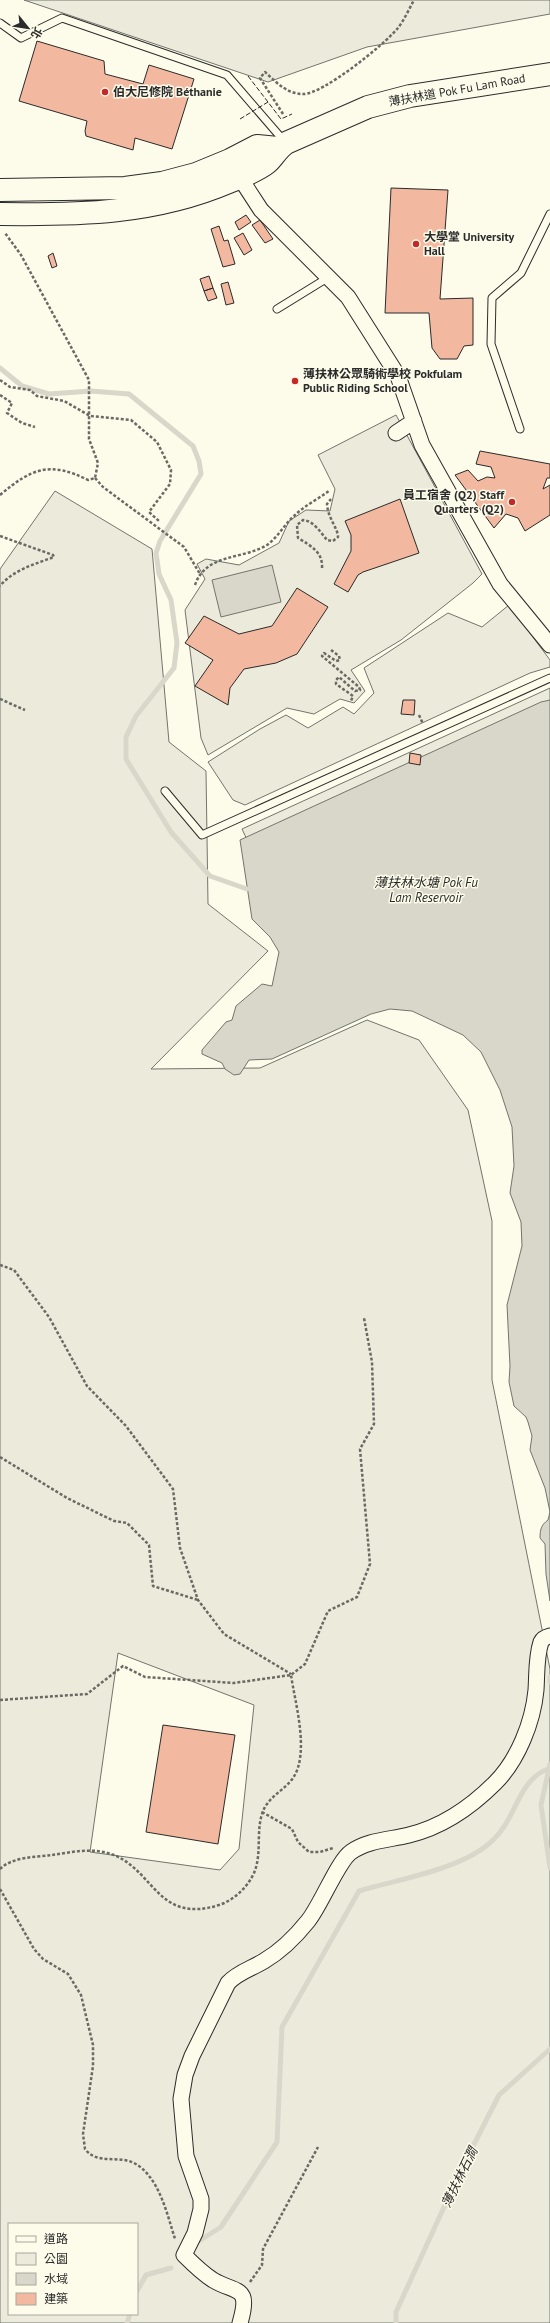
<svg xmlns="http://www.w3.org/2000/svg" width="550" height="2323" font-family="'PT Sans','Noto Sans TC',sans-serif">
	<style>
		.green { fill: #ecebdb; stroke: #74746e; fill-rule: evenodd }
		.water { fill: #d8d7c9; stroke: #74746e }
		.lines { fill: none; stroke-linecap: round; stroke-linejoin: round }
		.stream { stroke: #d8d7c9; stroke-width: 5 }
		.building { fill: #f2b8a0; stroke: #2b2b2b }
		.lane-casing { stroke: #2b2b2b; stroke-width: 9 }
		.street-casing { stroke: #2b2b2b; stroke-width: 17 }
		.primary-casing { stroke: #2b2b2b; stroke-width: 24 }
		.path { stroke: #6a6964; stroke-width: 2.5; stroke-dasharray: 3 2; stroke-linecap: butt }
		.lane { stroke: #fdfbea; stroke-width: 7 }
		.street { stroke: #fdfbea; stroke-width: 15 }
		.primary { stroke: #fdfbea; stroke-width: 22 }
		.fence { stroke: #2b2b2b; stroke-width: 1; stroke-dasharray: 5 2; stroke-linecap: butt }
		.poi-dot { fill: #c62828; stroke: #fdfbea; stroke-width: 1.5 }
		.labels { text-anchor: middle; stroke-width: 3; stroke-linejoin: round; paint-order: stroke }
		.street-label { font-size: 12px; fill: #2b2b2b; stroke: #fdfbea }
		.poi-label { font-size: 12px; font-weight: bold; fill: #2b2b2b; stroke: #fdfbea; text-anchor: start }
		.water-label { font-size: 13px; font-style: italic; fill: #2b2b2b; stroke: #fdfbea }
	</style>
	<rect width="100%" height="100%" fill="#fdfbea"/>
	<path class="green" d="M24 0H550V14L367 47 268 82Z
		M396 415 482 574 473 583 401 640 351 670 365 691 354 703 340 699 314 714 287 708 208 755 201 738 185 610 205 579 197 564 206 559 239 565 279 543 289 521 306 510 330 511 335 489 318 455Z
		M55 491 152 549 169 742 206 771 208 904 268 951 151 1069 260 1068 367 1020 419 1040 468 1110 492 1221V1380L550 1669V2323H0V569ZM118 1653 254 1705 239 1849 220 1870 90 1852ZM9 2224H137V2314H9Z
		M509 605 550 660V667L530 673 245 805 233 800 208 762 260 729 286 715 308 728 343 707 354 714 374 693 364 668 448 613 482 627Z
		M550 688V707L249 844 242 829Z"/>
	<path class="water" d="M272 565 281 602 221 617 212 580Z
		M550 700V1601L546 1574 545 1544 540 1538C540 1530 541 1525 548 1520L550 1512 545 1488 530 1450 532 1436 528 1422 526 1417 514 1406 509 1382 510 1366 507 1305 522 1246 521 1222 510 1193 514 1166 512 1127 500 1090 481 1052 463 1035 412 1011 390 1009 371 1014 272 1059 249 1060 240 1074 234 1075 225 1069 222 1063 202 1054V1050L226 1022 232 1020 236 1006 262 984 272 986 279 952 270 937 252 919 240 840 541 702Z"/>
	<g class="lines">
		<path class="stream" d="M0 368 22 386 49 394 91 391 129 394 193 446 199 461 201 474 160 541 156 553 159 574 171 600 177 643 174 668 136 716 126 737V759L171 832 210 876 247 889
			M550 1677V1682
			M550 1764 541 1805 550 1868
			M199 2241 221 2227 277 2142 282 2027 359 1891C399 1879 465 1869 494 1839 517 1817 518 1780 548 1769
			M137 2291 146 2275 171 2268
			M127 2323 130 2314
			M396 2323V2312L461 2170 499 2095 550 2049"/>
	</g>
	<path class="building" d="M37 41 104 61 105 74 143 84 149 65 194 79 172 149 135 138 133 150 86 136 85 131 87 121 19 101Z
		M391 188 448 190 440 299 473 298V345L464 346 457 359H440L432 348 429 313H385Z
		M246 215 251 222 239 230 235 222Z
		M260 220 273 239 265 243 252 225Z
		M219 226 224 241 228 240 235 264 223 267 211 229Z
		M243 233 252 250 244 255 234 238Z
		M53 253 57 266 52 268 48 256Z
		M209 276 213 288 204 291 200 279Z
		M228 282 234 303 226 305 221 284Z
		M213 288 217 298 208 301 204 291Z
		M480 451 550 464V478H547L543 489 550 485V515L525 531 518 518 506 514 494 528 455 475 468 470 478 481 487 477 495 478 491 467 476 464Z
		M400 499 419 553 363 572 358 575 348 592 334 584 351 551V535L345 521Z
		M297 588 328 607 297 654 276 663 244 669 230 688 228 705 195 686 213 660 185 643 204 616 239 634 272 626Z
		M403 700H415L414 715 401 714Z
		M410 753 421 755 420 765 409 763Z
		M163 1725 235 1735 218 1844 146 1832Z"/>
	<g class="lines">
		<g class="lane-casing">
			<path id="lane" d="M0 23 21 38 62 18 227 75 284 141
				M277 309 329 277
				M520 429 491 344 492 298 521 273 550 214
				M165 791 202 835 550 678"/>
		</g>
		<g class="street-casing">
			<path id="street" d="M235 170 261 210 348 297 398 376 422 445 500 584 550 645
				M396 433 414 421
				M240 2323C251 2285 237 2294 213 2280 202 2273 193 2264 184 2255L195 2233 201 2209V2199L186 2156 181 2099 185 2075 192 2056 228 1983C238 1972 251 1969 264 1961 281 1951 296 1936 308 1921 321 1905 338 1861 351 1852 368 1840 389 1840 409 1835 442 1827 471 1807 495 1783 518 1760 533 1722 536 1690 537 1675 536 1657 541 1642 543 1638 546 1637 550 1636"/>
		</g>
		<g class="primary-casing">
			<path id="primary" d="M0 190 125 188 162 183 196 174 230 160 257 146 278 148
				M0 214C80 215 154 214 229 182 241 177 257 171 267 163 274 157 277 149 286 143L368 107 410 96 550 74"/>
		</g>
		<path class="path" d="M283 114 260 78 265 72C276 82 287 94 303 94 322 95 385 44 397 29 404 21 409 9 414 0
			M0 380 10 387 30 390 37 396 64 401 90 416 131 420 157 442 171 470 170 484 149 512 160 522
			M0 395 12 403 7 413 22 423 35 427
			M95 478 103 487 184 547 200 574
			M0 495C32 468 50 461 88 480L95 478 98 463 89 439V380L21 255 5 233
			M0 536 53 555 54 557C35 564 13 570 0 586
			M322 568C323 552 311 546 298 538L297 525 303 520C314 521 321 533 327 540L333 541 338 537C338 528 328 519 327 504L331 499
			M195 585C206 553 242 560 267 545 278 537 284 525 294 516 304 506 318 499 329 491
			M331 650 339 656 340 660 336 661 324 653 322 656 359 687 360 690 355 691 339 677 336 680V684L353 696 351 701
			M0 699 25 710
			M419 715 423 724
			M0 1265 14 1270 49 1317 87 1386 126 1426 173 1489 180 1548 198 1600 224 1634 291 1674
			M0 1457 67 1498 114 1521 127 1523 149 1545 153 1586 198 1600
			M0 1700 87 1694 123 1666 145 1677 234 1683 291 1675 305 1664 328 1611 357 1597 370 1564 360 1449 374 1424 372 1362 364 1318
			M262 1812 292 1829 298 1842 309 1852H320L333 1848
			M0 1869C12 1857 35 1857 52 1855 72 1852 94 1847 114 1855 155 1872 158 1924 219 1905 234 1900 247 1888 254 1873 262 1854 256 1833 262 1814 267 1797 284 1791 293 1778 310 1753 295 1703 291 1675
			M0 1889 34 1949 43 1959 68 1974 81 1995 93 2045V2066L83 2134 85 2149C97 2165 118 2155 134 2163 159 2176 167 2214 175 2239
			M250 2282 262 2265 263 2249 318 2147"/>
		<use href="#lane" class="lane"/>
		<use href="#street" class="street"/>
		<use href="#primary" class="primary"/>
		<path class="fence" d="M248 76 281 119 292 114
			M240 119 268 102"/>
	</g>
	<g class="poi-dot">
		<circle cx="105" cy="92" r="4"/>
		<circle cx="416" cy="244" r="4"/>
		<circle cx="295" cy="381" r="4"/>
		<circle cx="512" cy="502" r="4"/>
	</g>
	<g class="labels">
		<g class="street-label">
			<text transform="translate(457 90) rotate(-10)" y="4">薄扶林道 Pok Fu Lam Road</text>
		</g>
		<g class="poi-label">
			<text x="113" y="96">伯大尼修院 Béthanie</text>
			<text x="424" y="241">大學堂 University<tspan x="424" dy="14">Hall</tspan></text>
			<text x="303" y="378">薄扶林公眾騎術學校 Pokfulam<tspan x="303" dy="14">Public Riding School</tspan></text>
			<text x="504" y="499" text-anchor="end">員工宿舍 (Q2) Staff<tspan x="504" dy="14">Quarters (Q2)</tspan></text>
		</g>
		<g class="water-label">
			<text x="426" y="887">薄扶林水塘 Pok Fu<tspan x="426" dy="15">Lam Reservoir</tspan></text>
			<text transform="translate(459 2177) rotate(-64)" y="5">薄扶林石澗</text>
		</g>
	</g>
	<rect x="8" y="2223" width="130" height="92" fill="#fdfbea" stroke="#a9a89e"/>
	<rect x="16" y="2236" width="20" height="6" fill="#fdfbea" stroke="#a9a89e"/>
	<text x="44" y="2243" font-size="12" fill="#2b2b2b">道路</text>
	<rect x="16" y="2253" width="20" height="12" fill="#ecebdb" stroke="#a9a89e"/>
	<text x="44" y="2263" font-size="12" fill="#2b2b2b">公園</text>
	<rect x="16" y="2273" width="20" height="12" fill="#d8d7c9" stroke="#a9a89e"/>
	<text x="44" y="2283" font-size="12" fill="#2b2b2b">水域</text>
	<rect x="16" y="2293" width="20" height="12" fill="#f2b8a0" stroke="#a9a89e"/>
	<text x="44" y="2303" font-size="12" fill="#2b2b2b">建築</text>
	<g transform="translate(28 28) rotate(120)" stroke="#fdfbea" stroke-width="3" paint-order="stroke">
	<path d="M0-3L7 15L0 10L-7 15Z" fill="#2b2b2b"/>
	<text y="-6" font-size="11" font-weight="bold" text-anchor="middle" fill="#2b2b2b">北</text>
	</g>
</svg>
